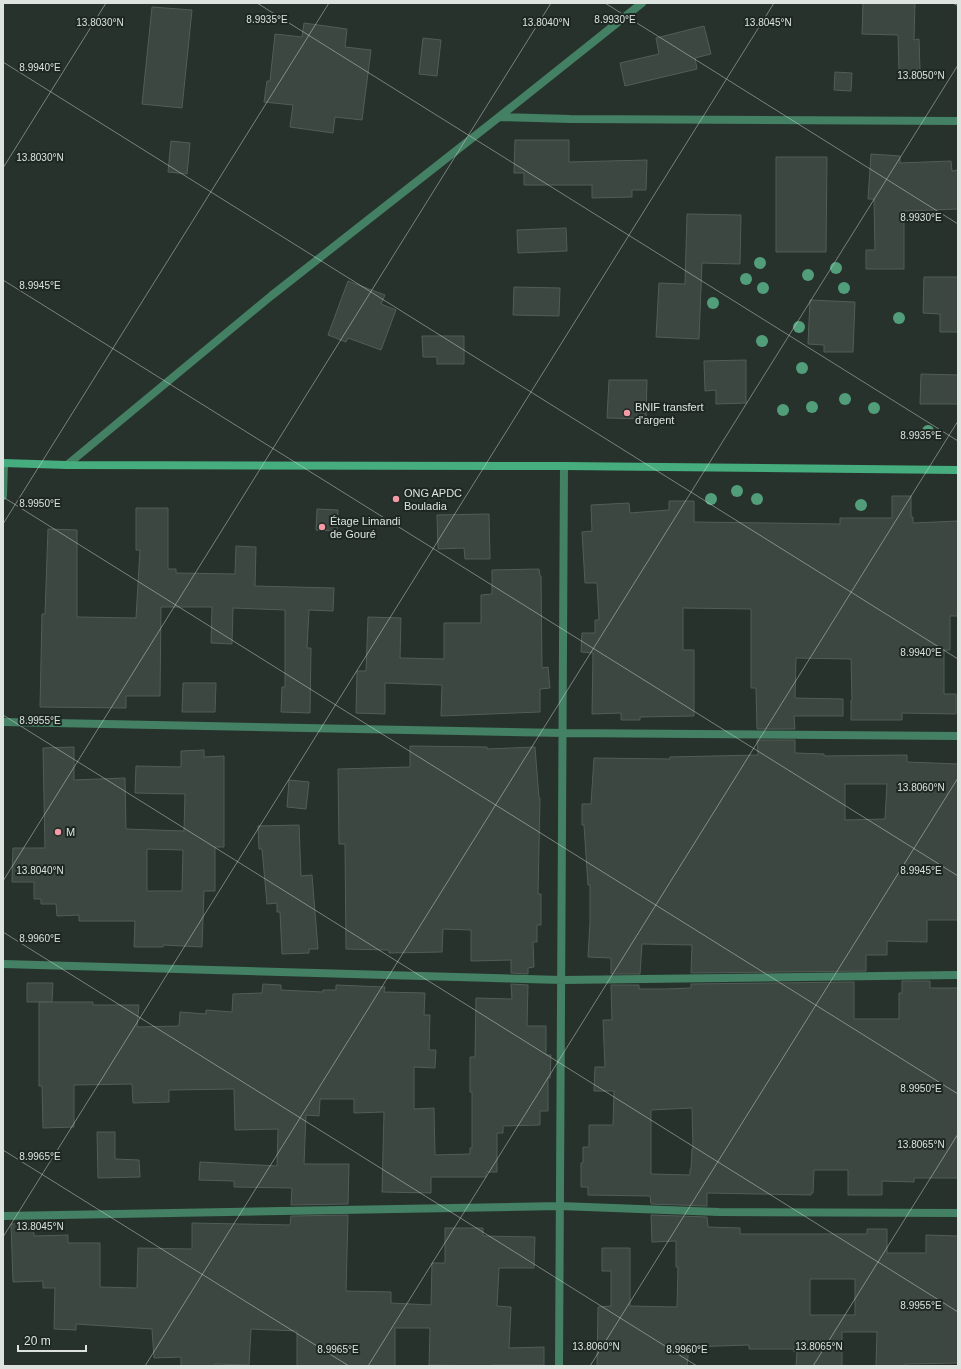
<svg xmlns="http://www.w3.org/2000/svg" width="961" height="1369" font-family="Helvetica,sans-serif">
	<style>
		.building { fill: #3b4740; stroke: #515d56; fill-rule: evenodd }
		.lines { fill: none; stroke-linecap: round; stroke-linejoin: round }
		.street { stroke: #448063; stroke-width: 8 }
		.secondary { stroke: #46ad7f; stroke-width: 8 }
		.tree { fill: #529e7b }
		.ticks { fill: none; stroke: #dde4e0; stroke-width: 1; stroke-opacity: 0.45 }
		.poi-dot { fill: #f49aa6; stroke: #1d2822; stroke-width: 1.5 }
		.labels { text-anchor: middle; stroke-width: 4; stroke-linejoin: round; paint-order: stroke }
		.poi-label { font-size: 11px; fill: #dde4e0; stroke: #1d2822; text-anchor: start }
		.ticks-label { font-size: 10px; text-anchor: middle; fill: #dde4e0; stroke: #1d2822; stroke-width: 4; stroke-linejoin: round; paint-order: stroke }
	</style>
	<rect width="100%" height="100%" fill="#27322c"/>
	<path class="building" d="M863 3H915L914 40 919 39 920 70H914L913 72H899L898 35 862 34Z
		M152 7 192 10 182 108 142 104Z
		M304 23 347 29 345 47 371 50 362 120 335 117 333 133 290 127 293 105 264 102 267 81H270L275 34 302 37Z
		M704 26 711 54 695 58 697 69 625 86 620 63 659 54 656 38Z
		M423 38 441 40 437 76 419 74Z
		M835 72 852 73 851 91 834 90Z
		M515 140H569V162L647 160 646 190H632V197L592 198V185H524V173H514Z
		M171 141 190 143 187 174 168 172Z
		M871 154 900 156V163L951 161 952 171 958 170V209L904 211V269H866V250H875L874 199H868Z
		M776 157H827L826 252H776Z
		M687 214 741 215 740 264 702 263 699 339 656 337 659 283 685 284Z
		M566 228 567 251 518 253 517 230Z
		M924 277H958V332H940V314L923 313Z
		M348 281 385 295 381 304 396 310 381 350 348 338 346 342 328 335Z
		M514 287 560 288 559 316 513 315Z
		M810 300 855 302 853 352H824V345L808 344Z
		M422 336H464V364H437V357H423Z
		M746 360V403L716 404V390L705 391 704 361Z
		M921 374 958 375V404H920Z
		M609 380H647L646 419 607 418Z
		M892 496H911V517H913V523L958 521V616H950V650H944V694H956V714L902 713V720H851V700H852L851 659 796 658 795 698 843 699V716H794L795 729H757L756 688H751V609L683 608V650H694V716L640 717V720H621V713L592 714 593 653 581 652 582 633H595V620H599L597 583H585L582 532 592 531 591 505 629 503 630 513 669 510V501H694V522L840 524V518H892Z
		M136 508H168V569H176V573L235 574 236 546 256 547 255 586 334 588 333 611 309 610 307 648H311L310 713 281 712 282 687H285V610L233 608 232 644 211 643 212 607H161L160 696H126V708L40 707 42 614H45L48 529 77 530V617L136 618 140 550H136Z
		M317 509 338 510 337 531 316 530Z
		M489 514 490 559H465L464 548 438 549 437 515Z
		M539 569 540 576H541L542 668 548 667 550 688 540 689V712L441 716 442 685 385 683V714L356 713 357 671H366L368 617 401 618 400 658 444 659V623H481V595L492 594V570Z
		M183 683H216L215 712H182Z
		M757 740H795V753L824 754V756L907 755V762L958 764V920H927V942L887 941V955H866V971L691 973 692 945 642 944 640 974H611V958L588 957 590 922V885H588L584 825H582V804H591L594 758 670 759V757L758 755ZM845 784H887L885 819 845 820Z
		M410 746 487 747V749L535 747 539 798H540L538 894H541V925H537V942H533L534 967 528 968V974L511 973V960L471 961V930L443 929 442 952 389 953V950L346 949 345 844H339L338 769 410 767Z
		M74 747V780L125 778 126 829 184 831 185 794 135 793 136 766 181 767V751L204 750V757L224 756V847H215V891H204L202 947 163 945V947H134L135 921H79V915L57 916 56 904H41V899H34V882H12L13 848H45L43 748ZM147 849 183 850 182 891H147Z
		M289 780 309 782 306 809 287 807Z
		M299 825 301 876 312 875 318 949H309V953L282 954 280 912H277V903L267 904 262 849H259L258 826Z
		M902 981H930V988H958V1178H914V1182L882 1181V1195H848V1170H814L813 1193H811V1195L707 1193V1206L651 1204 650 1196 588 1195V1187H581V1163H583V1147H589V1125H613L614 1091H594L595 1067H605L603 1020H612L611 985H639V989H665L691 988V984L854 982V1019H899V993H902ZM692 1108 693 1149H692L691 1169H690V1175L651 1174V1110Z
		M27 983H53L52 1002H27Z
		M263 984 281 985V990L323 992V990H336V985L385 987 384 992 425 993 424 1015H430L429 1050H436L435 1068 414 1067V1109L434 1108 435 1155 470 1154V1148H472V1092H470V1057H475L476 998 512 999 511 984 528 985 527 1026H546V1055H551L550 1078H548V1111H540V1125L503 1126V1133H497V1172H486V1177H431V1193L382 1192 384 1112 354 1113V1099H320L319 1116 306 1115 304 1164H349L348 1204 291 1205 292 1188 234 1187V1181L199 1180 200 1162 277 1166 278 1129 235 1130 234 1089 169 1090V1102L133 1103 132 1084 74 1085V1127L43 1128 42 1086H39V1002H93V1005H139L137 1027 179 1026 180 1012 206 1014V1010L232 1012 233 994 262 993Z
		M97 1132H115V1159L139 1160 140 1177 98 1178Z
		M348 1215 346 1291 391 1292V1303L431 1305 432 1263H445V1228H483V1236L535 1237 534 1268H499L497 1306 511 1307 509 1348 544 1347V1365H493V1366L429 1365 430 1328H395V1366H297V1331L251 1329 249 1365 215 1364V1366H181V1357L154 1358 152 1329 76 1324V1330L54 1329 55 1288H43V1281L13 1282 11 1224 33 1223 34 1236 68 1235V1243H100V1287L137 1288 138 1248 192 1249V1223L290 1225 291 1216Z
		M651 1215 707 1217 708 1227 740 1228V1234H867V1229H887V1253H926V1235L958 1236V1363L905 1364V1366H876L877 1332H842V1366H796L797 1351 794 1352V1349H749V1345L689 1347 687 1366H597L598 1307 611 1306V1271H602V1248H630V1306L677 1307 678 1267H676V1241L652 1242ZM810 1279H855V1315H810Z"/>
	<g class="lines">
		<path class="street" d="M499 117 570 119 958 121
			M67 465 271 296 499 117 642 3
			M3 496 4 463
			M3 722 563 733 958 736
			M3 964 562 980 958 975
			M3 1216 560 1206 719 1212 958 1213
			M559 1366 564 466"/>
		<path class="secondary" d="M3 463 67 465 564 466 958 470"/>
	</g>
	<g class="tree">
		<circle cx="760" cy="263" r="6"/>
		<circle cx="836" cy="268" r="6"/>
		<circle cx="808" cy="275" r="6"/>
		<circle cx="746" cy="279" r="6"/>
		<circle cx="763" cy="288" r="6"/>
		<circle cx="844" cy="288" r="6"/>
		<circle cx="713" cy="303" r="6"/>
		<circle cx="899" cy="318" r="6"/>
		<circle cx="799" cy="327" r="6"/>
		<circle cx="762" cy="341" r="6"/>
		<circle cx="802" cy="368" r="6"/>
		<circle cx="845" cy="399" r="6"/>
		<circle cx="812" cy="407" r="6"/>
		<circle cx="874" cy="408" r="6"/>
		<circle cx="783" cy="410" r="6"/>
		<circle cx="928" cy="431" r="6"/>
		<circle cx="737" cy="491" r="6"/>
		<circle cx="711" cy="499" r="6"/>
		<circle cx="757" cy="499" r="6"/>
		<circle cx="861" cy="505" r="6"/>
	</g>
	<path class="ticks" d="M257 3 958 441M605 3 958 224M953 3 958 6M3 62 958 659M3 168 106 3M3 280 958 876M3 497 958 1094M3 524 329 3M3 715 958 1312M3 881 551 3M3 932 697 1366M3 1150 349 1366M3 1237 774 3M145 1366 958 65M368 1366 958 421M590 1366 958 778M813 1366 958 1134"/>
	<g class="poi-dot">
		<circle cx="627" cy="413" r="4"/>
		<circle cx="396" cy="499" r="4"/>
		<circle cx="322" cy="527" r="4"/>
		<circle cx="58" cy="832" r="4"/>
	</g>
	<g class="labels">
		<g class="poi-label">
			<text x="635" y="411">BNIF transfert<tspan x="635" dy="13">d'argent</tspan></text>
			<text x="404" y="497">ONG APDC<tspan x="404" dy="13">Bouladia</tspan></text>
			<text x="330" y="525">Étage Limandi<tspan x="330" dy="13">de Gouré</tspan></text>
			<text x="66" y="836">M</text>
		</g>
	</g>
	<g class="ticks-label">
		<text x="267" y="23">8.9935°E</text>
		<text x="615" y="23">8.9930°E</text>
		<text x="100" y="26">13.8030°N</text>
		<text x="546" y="26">13.8040°N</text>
		<text x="768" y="26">13.8045°N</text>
		<text x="40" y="71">8.9940°E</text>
		<text x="921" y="79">13.8050°N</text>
		<text x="40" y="161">13.8030°N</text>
		<text x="921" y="221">8.9930°E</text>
		<text x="40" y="289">8.9945°E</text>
		<text x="921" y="439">8.9935°E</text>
		<text x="40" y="507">8.9950°E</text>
		<text x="921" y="656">8.9940°E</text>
		<text x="40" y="724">8.9955°E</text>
		<text x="921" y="791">13.8060°N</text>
		<text x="921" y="874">8.9945°E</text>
		<text x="40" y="874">13.8040°N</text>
		<text x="40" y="942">8.9960°E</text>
		<text x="921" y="1092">8.9950°E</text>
		<text x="921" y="1148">13.8065°N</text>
		<text x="40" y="1160">8.9965°E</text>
		<text x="40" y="1230">13.8045°N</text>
		<text x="921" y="1309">8.9955°E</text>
		<text x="596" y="1350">13.8060°N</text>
		<text x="819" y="1350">13.8065°N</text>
		<text x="338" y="1353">8.9965°E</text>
		<text x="687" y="1353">8.9960°E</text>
	</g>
	<rect width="961" height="1369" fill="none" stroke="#dde4e0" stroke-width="8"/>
	<path d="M18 1345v6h68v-6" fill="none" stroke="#dde4e0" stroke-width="2"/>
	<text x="24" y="1345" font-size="12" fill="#dde4e0" stroke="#1d2822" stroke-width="3" paint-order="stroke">20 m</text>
</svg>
